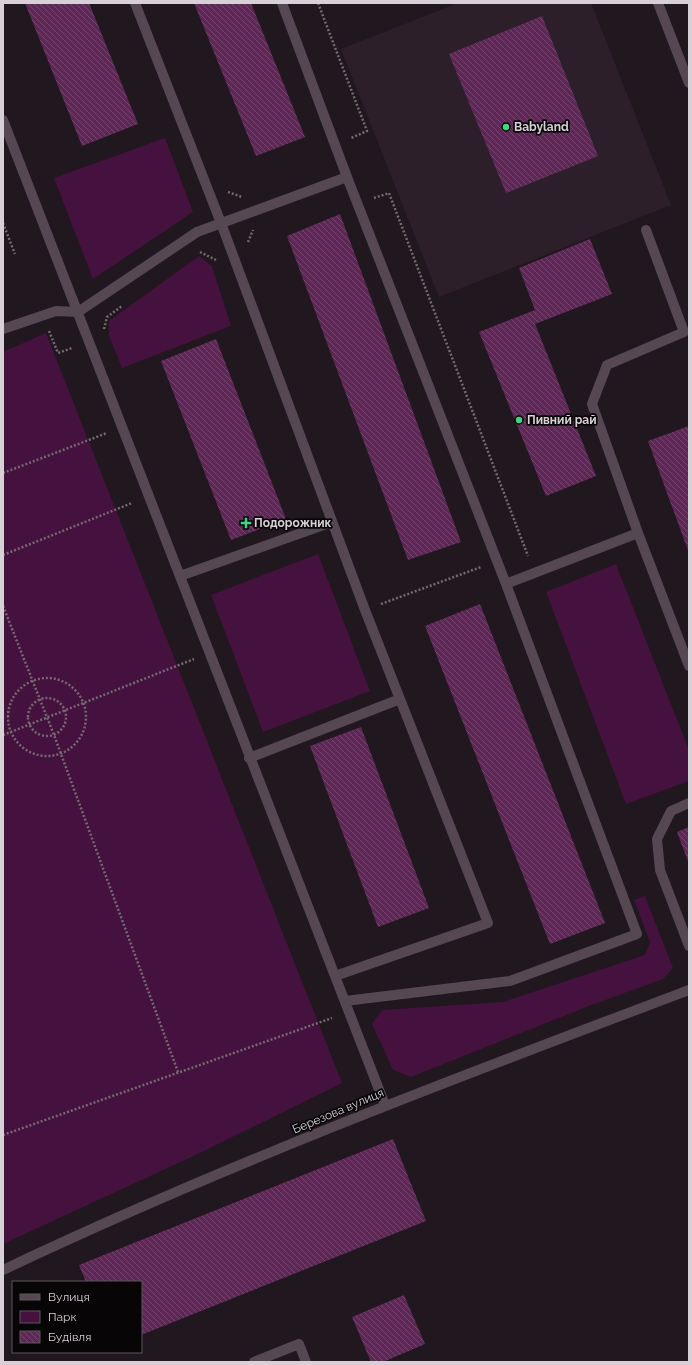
<svg xmlns="http://www.w3.org/2000/svg" width="692" height="1365" font-family="Raleway,sans-serif">
	<style>
		.built { fill: #2d1f2a }
		.green { fill: #45113e }
		.building { fill: url(#building-back-hatch) }
		.lines { fill: none; stroke-linecap: round; stroke-linejoin: round }
		.path { stroke: #746b72; stroke-width: 2.5; stroke-dasharray: 2 2; stroke-linecap: butt }
		.minor { stroke: #554852; stroke-width: 10 }
		.poi-dot { fill: #3bd77f; stroke: #080507; stroke-width: 1.5 }
		.labels { text-anchor: middle; stroke-width: 3.5; stroke-linejoin: round; paint-order: stroke }
		.poi-label { font-size: 12px; font-weight: bold; fill: #d7d0d6; stroke: #080507; text-anchor: start }
		.street-label { font-size: 12px; fill: #d7d0d6; stroke: #080507 }
	</style>
	<defs>
		<pattern id="building-back-hatch" width="6" height="6" patternUnits="userSpaceOnUse"><rect width="6" height="6" fill="#5d2856"/><path d="M-1 5l2 2M0 0l6 6M5-1l2 2" fill="none" stroke="#74466e"/></pattern>
	</defs>
	<rect width="100%" height="100%" fill="#21171f"/>
	<path class="built" d="M458 3H591L671 205 439 297 341 49Z"/>
	<path class="green" d="M165 138 193 212 93 279 54 178Z
		M199 256 212 266 231 326 122 368 109 336V321Z
		M46 333 342 1083 200 1153 3 1244V352Z
		M318 554 370 691 263 732 211 595Z
		M616 564 689 750V781L626 804 546 592Z
		M645 896 673 968 663 979 589 1006 411 1077 393 1070 372 1024 382 1010 503 1002 645 955 650 942 634 900Z"/>
	<path class="building" d="M25 3H89L138 124 82 146Z
		M194 3H251L305 137 256 156Z
		M542 16 598 156 506 193 449 54Z
		M340 214 461 542 408 560 287 236Z
		M590 239 612 294 535 324 596 476 546 496 479 332 535 310 519 268Z
		M216 339 286 519 231 540 161 361Z
		M689 426V553L648 441Z
		M480 604 605 923 550 944 425 626Z
		M361 727 429 908 378 927 310 746Z
		M689 827V864L677 832Z
		M393 1139 426 1221 141 1335V1282H86L79 1265Z
		M404 1295 425 1344 383 1362H371L352 1317Z"/>
	<g class="lines">
		<path class="path" d="M318 3 367 131 351 138
			M228 192 242 197
			M374 198 389 193 528 556
			M3 223 15 254
			M248 242 253 230
			M200 252 216 260
			M104 329 107 317 122 306
			M49 331 58 353 72 348
			M3 473 107 433
			M3 555 132 503
			M381 604 481 567
			M3 606 54 735 178 1072
			M8 717a39 39 0 1 1 78 0a39 39 0 1 1-78 0Z
			M28 717a19 19 0 1 1 38 0a19 19 0 1 1-38 0Z
			M3 735 194 659
			M3 1135 332 1018"/>
		<path class="minor" d="M135 3 221 223 365 610 488 923 335 976
			M282 3 347 177 506 584 637 934 510 981 345 1001
			M658 3 689 83
			M3 120 385 1105
			M646 230 684 332 607 365 592 404 638 533 689 666
			M3 329 56 311 78 312 197 232 347 177
			M180 576 332 522
			M506 584 638 533
			M249 758 400 699
			M689 803 671 811 657 839 660 870 689 946
			M3 1270C226 1164 458 1077 689 990
			M254 1362 299 1344 306 1362"/>
	</g>
	<g class="poi-dot">
		<circle cx="506" cy="127" r="4"/>
		<circle cx="519" cy="420" r="4"/>
		<path d="M244 517h4v4h4v4h-4v4h-4v-4h-4v-4h4z"/>
	</g>
	<g class="labels">
		<g class="poi-label">
			<text x="514" y="131">Babyland</text>
			<text x="527" y="424">Пивний рай</text>
			<text x="254" y="527">Подорожник</text>
		</g>
		<g class="street-label">
			<text transform="translate(338 1111) rotate(-23)" y="4">Березова вулиця</text>
		</g>
	</g>
	<rect width="692" height="1365" fill="none" stroke="#d7d0d6" stroke-width="8"/>
	<rect x="12" y="1281" width="130" height="72" fill="#080507" stroke="#5b565a"/>
	<rect x="20" y="1294" width="20" height="6" fill="#554852" stroke="#5b565a"/>
	<text x="48" y="1301" font-size="12" fill="#d7d0d6">Вулиця</text>
	<rect x="20" y="1311" width="20" height="12" fill="#45113e" stroke="#5b565a"/>
	<text x="48" y="1321" font-size="12" fill="#d7d0d6">Парк</text>
	<rect x="20" y="1331" width="20" height="12" fill="url(#building-back-hatch)" stroke="#5b565a"/>
	<text x="48" y="1341" font-size="12" fill="#d7d0d6">Будівля</text>
</svg>
